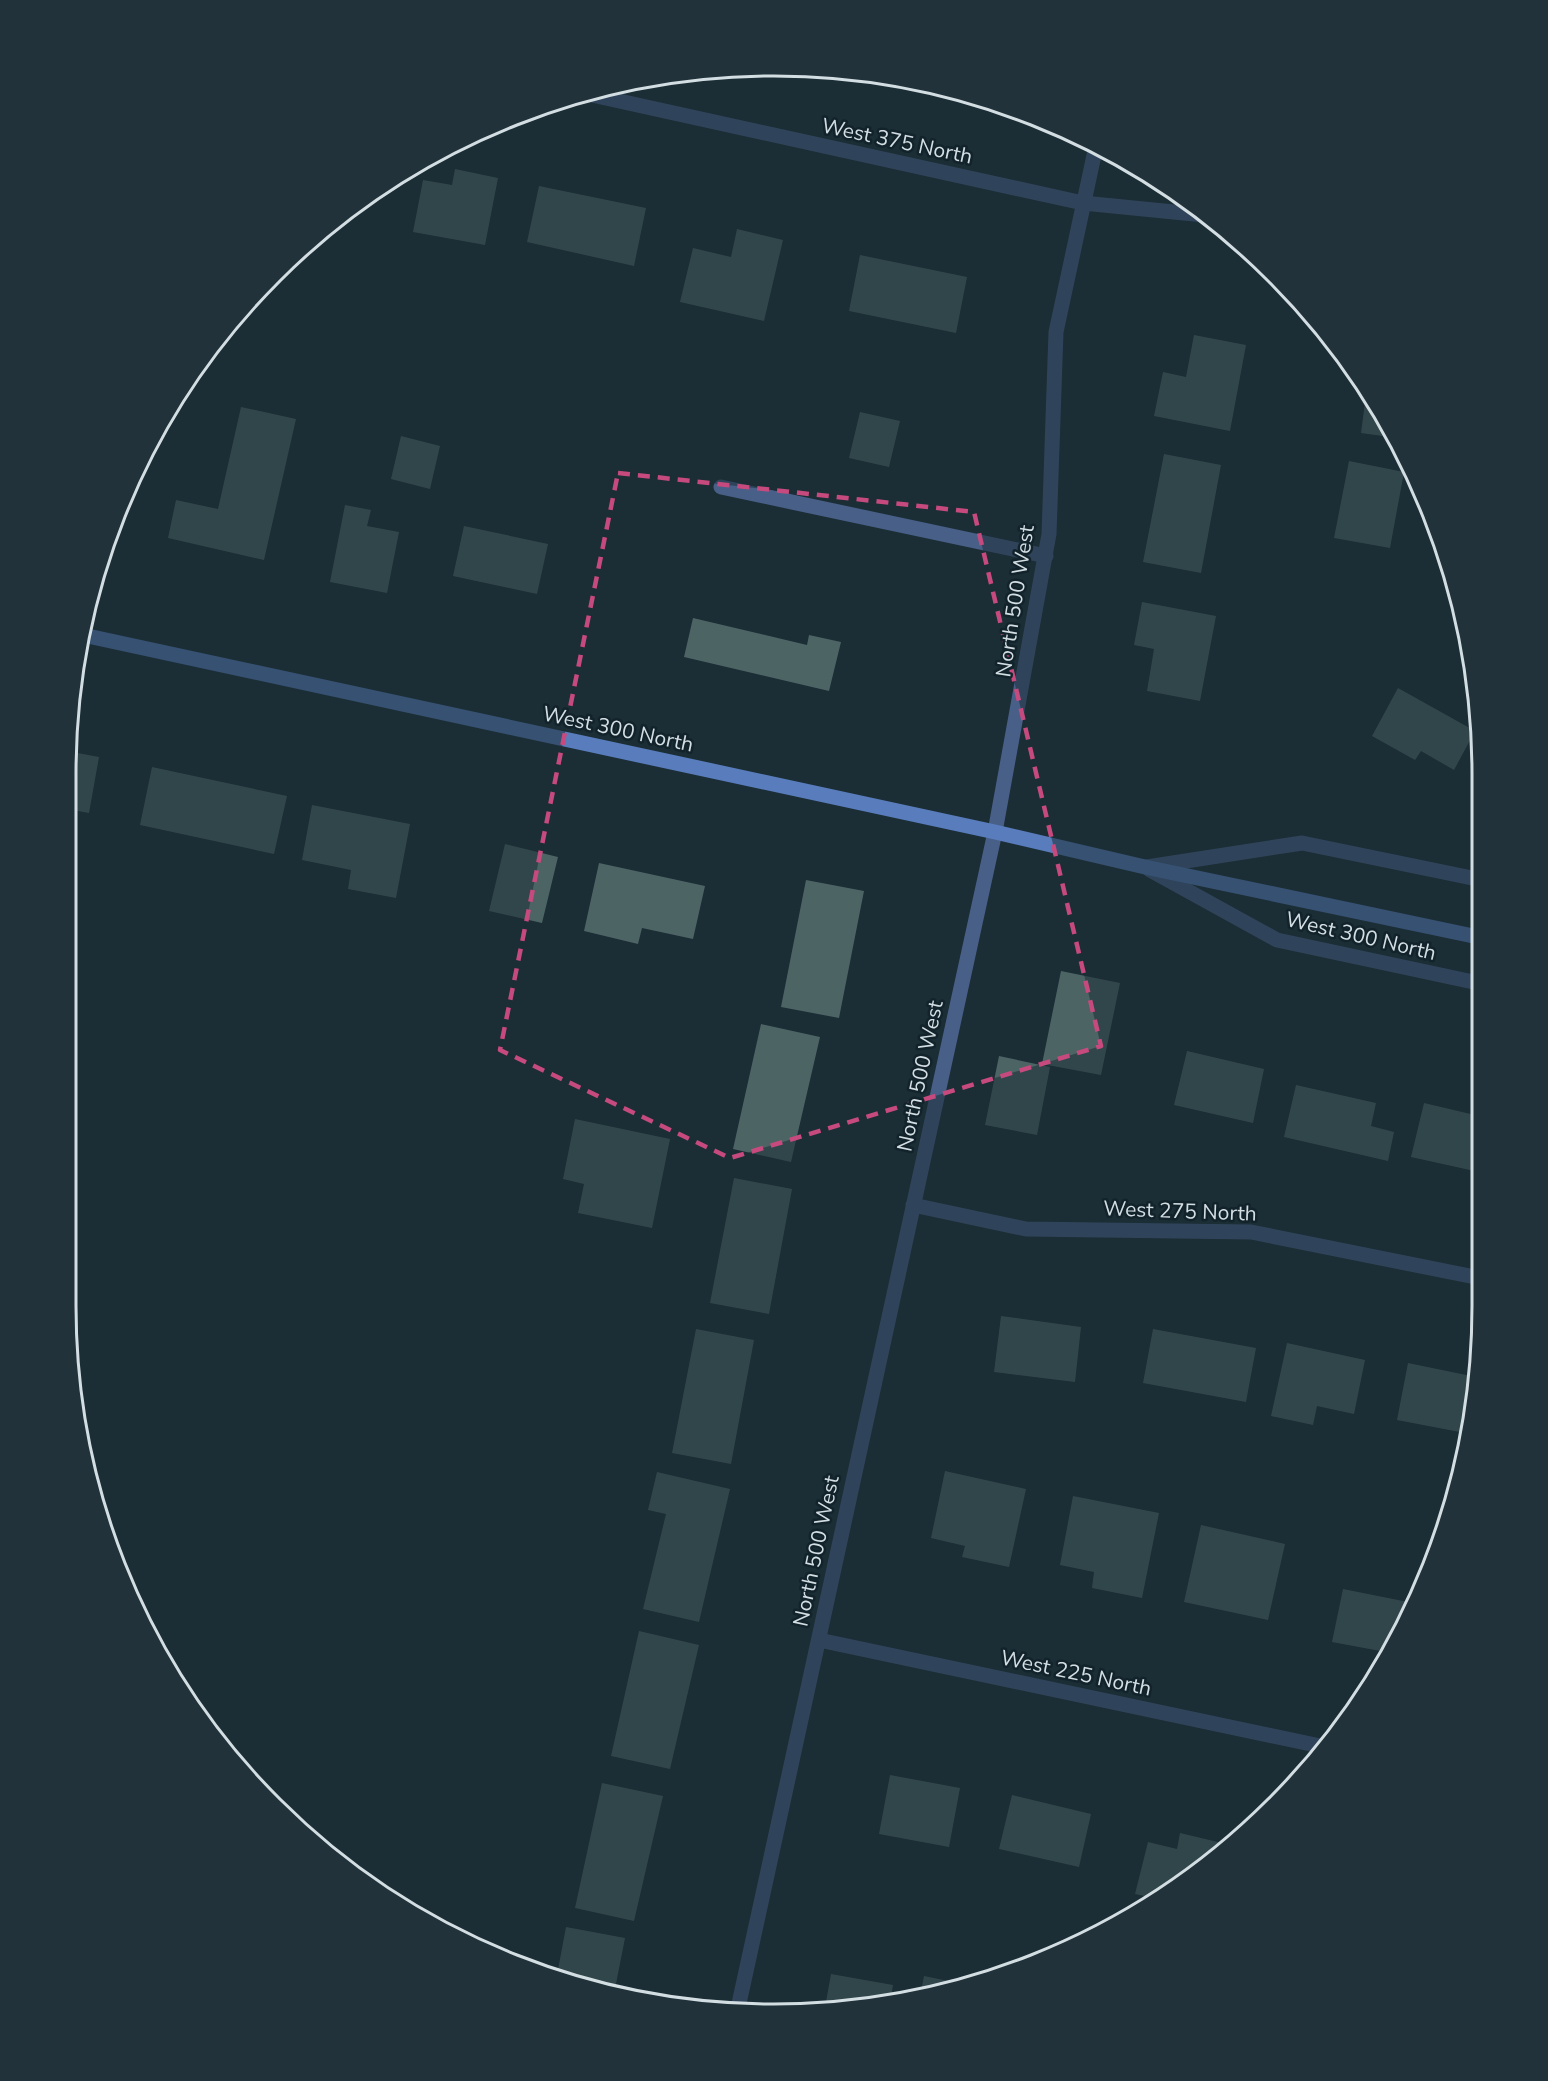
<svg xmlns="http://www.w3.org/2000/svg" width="1548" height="2081" font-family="'Nunito Sans',sans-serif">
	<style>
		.building { fill: #4d6465 }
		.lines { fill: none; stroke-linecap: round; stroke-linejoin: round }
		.service { stroke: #485f88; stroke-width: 15 }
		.minor { stroke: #485f88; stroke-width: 15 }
		.secondary { stroke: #587cbc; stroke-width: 15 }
		.marked { fill: none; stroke: #c64a7d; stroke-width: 4.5; stroke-dasharray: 12 8; stroke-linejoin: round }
		.labels { text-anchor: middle; stroke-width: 5; stroke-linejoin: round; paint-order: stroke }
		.street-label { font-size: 21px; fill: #d3dee3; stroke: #12232b }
		.rim { fill: none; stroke: #d3dee3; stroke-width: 3 }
	</style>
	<rect width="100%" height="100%" fill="#1b2d35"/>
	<path class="building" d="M455 169 498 178 485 245 413 232 423 180 452 185Z
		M539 186 646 208 634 266 527 242Z
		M737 229 783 240 764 321 680 302 693 248 731 257Z
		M860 255 967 277 956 333 849 311Z
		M1194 335 1246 345 1230 431 1154 416 1163 372 1186 377Z
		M1366 395 1371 404 1390 437 1361 433Z
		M241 407 296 419 264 560 168 538 176 500 218 509Z
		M860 412 900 421 889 467 849 458Z
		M401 436 440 446 430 489 391 479Z
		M1164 454 1221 465 1201 573 1143 562Z
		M1349 461 1404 472 1390 548 1334 538Z
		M345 505 371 510 367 526 399 532 387 593 330 582Z
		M464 526 548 544 537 594 453 576Z
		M1142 602 1216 616 1200 701 1147 691 1154 649 1134 645Z
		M693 618 807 645 809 635 841 642 829 691 684 657Z
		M1398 688 1475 731 1454 770 1421 751 1415 760 1372 736Z
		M67 751 99 757 89 813 67 809Z
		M152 767 287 796 274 854 140 825Z
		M312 805 410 824 396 898 348 889 351 870 302 860Z
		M505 844 558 857 542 923 489 911Z
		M599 863 705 886 693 939 642 928 638 944 584 931Z
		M806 880 864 891 839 1018 781 1007Z
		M1061 971 1120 983 1101 1075 1042 1064Z
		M761 1024 820 1037 791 1162 733 1149Z
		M1187 1051 1264 1069 1253 1123 1174 1105Z
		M999 1056 1050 1067 1037 1135 985 1125Z
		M1296 1085 1376 1103 1371 1126 1394 1132 1388 1161 1284 1137Z
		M1424 1103 1479 1116V1172L1411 1157Z
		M575 1119 670 1139 652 1228 578 1213 584 1184 563 1179Z
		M734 1178 792 1189 769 1314 710 1303Z
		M1001 1316 1081 1327 1075 1382 994 1372Z
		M696 1329 754 1340 731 1464 672 1453Z
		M1153 1329 1256 1348 1246 1402 1143 1383Z
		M1287 1343 1365 1360 1354 1414 1317 1406 1313 1425 1271 1416Z
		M1408 1363 1476 1377 1465 1433 1397 1420Z
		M945 1471 1026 1489 1009 1567 962 1557 965 1546 931 1538Z
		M657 1472 730 1489 699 1622 643 1609 666 1514 648 1510Z
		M1073 1496 1159 1513 1142 1598 1092 1588 1094 1572 1060 1565Z
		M1201 1525 1285 1544 1268 1620 1184 1602Z
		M1343 1589 1413 1603 1391 1653 1332 1642Z
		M639 1631 699 1645 670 1769 611 1756Z
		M890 1775 960 1788 949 1847 879 1834Z
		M602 1783 663 1796 634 1921 575 1908Z
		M1012 1795 1091 1814 1079 1867 999 1849Z
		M1180 1833 1222 1843 1219 1855 1205 1869 1154 1898 1135 1894 1148 1842 1177 1849Z
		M566 1927 625 1938 614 1994 557 1975Z
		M831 1974 893 1985 890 2002 824 2013Z
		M924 1976 973 1986 957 1991 920 1997Z"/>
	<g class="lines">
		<path class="service" d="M721 487 1046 556"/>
		<path class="minor" d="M583 93 1083 203 1204 215
			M1147 867 1302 843 1477 879
			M1150 870 1277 940 1478 983
			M913 1205 1026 1229 1251 1232 1480 1278
			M819 1640 1325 1747
			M738 2008 995 832 1049 534 1056 332 1096 146"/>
		<path class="secondary" d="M83 635 995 832 1145 867 1478 937"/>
	</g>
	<path d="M0 0H1548V2081H0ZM618 473 974 512 1101 1046 730 1158 500 1050Z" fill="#1b2d35" fill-opacity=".55" fill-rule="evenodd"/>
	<path class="marked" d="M618 473 974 512 1101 1046 730 1158 500 1050Z"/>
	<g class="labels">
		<g class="street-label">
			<text transform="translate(897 141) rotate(12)" y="7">West 375 North</text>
			<text transform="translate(1015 601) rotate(-81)" y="7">North 500 West</text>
			<text transform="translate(618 729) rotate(12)" y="7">West 300 North</text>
			<text transform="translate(1361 936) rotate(13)" y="7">West 300 North</text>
			<text transform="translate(920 1076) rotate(-78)" y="7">North 500 West</text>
			<text transform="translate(1180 1211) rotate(2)" y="7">West 275 North</text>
			<text transform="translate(816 1551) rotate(-78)" y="7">North 500 West</text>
			<text transform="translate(1076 1673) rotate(12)" y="7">West 225 North</text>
		</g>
	</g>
	<path d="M0 0H1548V2081H0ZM774 76H774A698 698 0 0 1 1472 774V1306A698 698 0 0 1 774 2004H774A698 698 0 0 1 76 1306V774A698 698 0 0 1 774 76Z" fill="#21323a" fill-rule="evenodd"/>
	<path class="rim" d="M774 76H774A698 698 0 0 1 1472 774V1306A698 698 0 0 1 774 2004H774A698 698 0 0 1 76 1306V774A698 698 0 0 1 774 76Z"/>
</svg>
